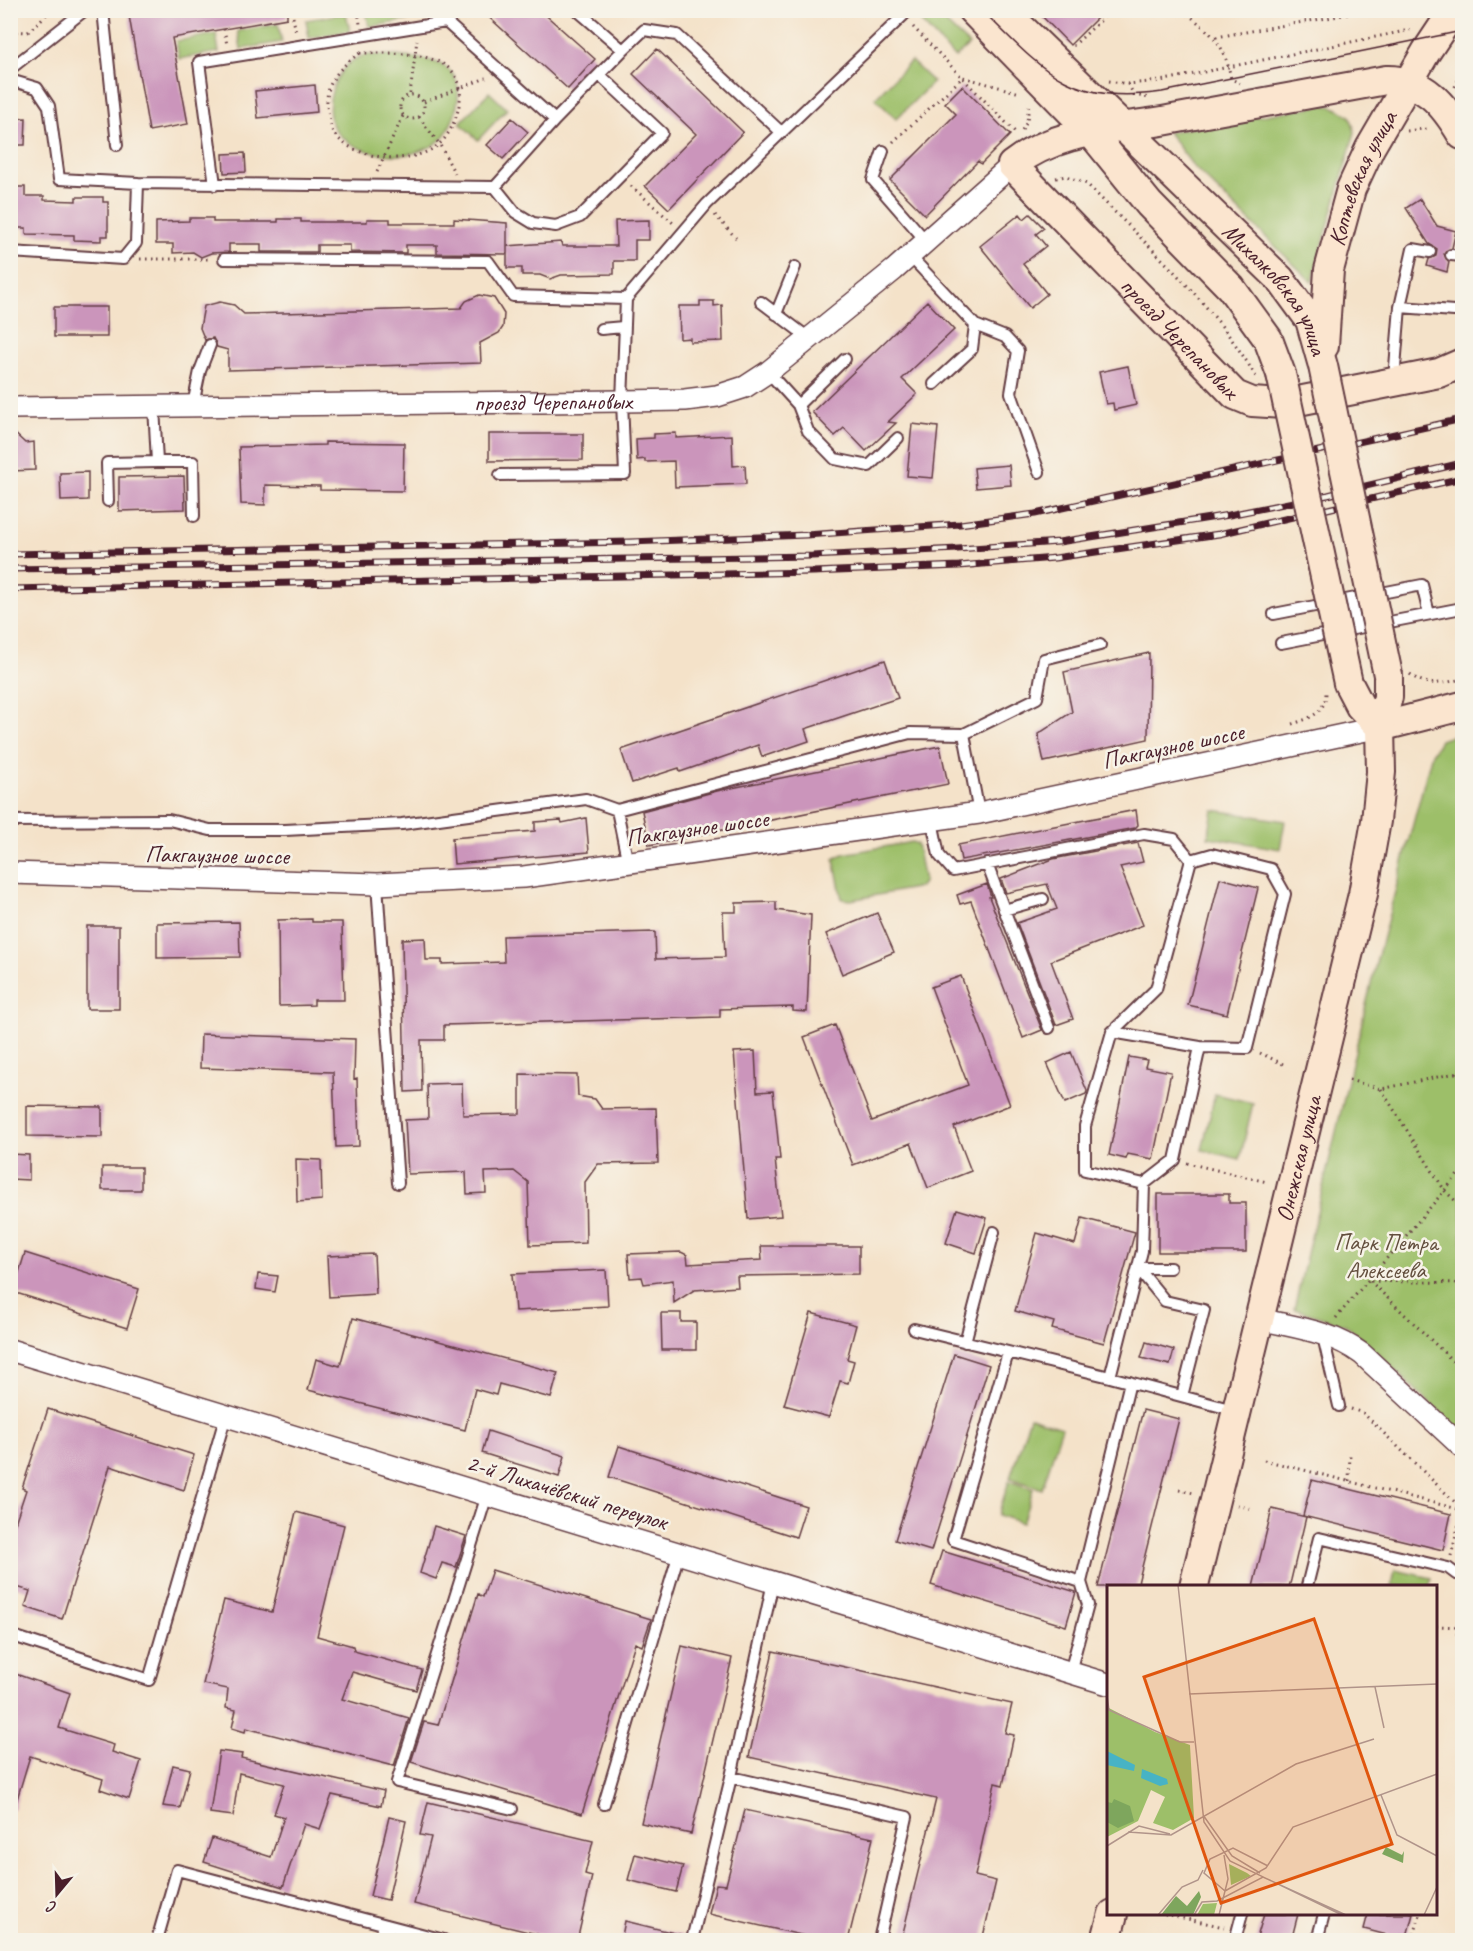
<svg xmlns="http://www.w3.org/2000/svg" width="1473" height="1951" font-family="Caveat,sans-serif">
	<style>
		.green { fill: #9dbf69; stroke: #746f4a; stroke-width: 1.5 }
		.building { fill: #cb95bb }
		.lines { fill: none; stroke-linecap: round; stroke-linejoin: round }
		.lane-casing { stroke: #643c43; stroke-width: 14 }
		.street-casing { stroke: #643c43; stroke-width: 24 }
		.secondary-casing { stroke: #643c43; stroke-width: 32 }
		.path { stroke: #643c43; stroke-width: 3; stroke-dasharray: 1.5 4.5; stroke-linecap: butt }
		.lane { stroke: #fff; stroke-width: 10 }
		.street { stroke: #fff; stroke-width: 21 }
		.secondary { stroke: #fbe5cf; stroke-width: 28 }
		.tram { stroke: #4a1f2b; stroke-width: 1.5 }
		.rail-casing { stroke: #4a1f2b; stroke-width: 7 }
		.rail { stroke: #f7f3e8; stroke-width: 4.5; stroke-dasharray: 14; stroke-linecap: butt }
		.secondary-bridge-casing { stroke: #643c43; stroke-width: 32; stroke-linecap: butt }
		.secondary-bridge { stroke: #fbe5cf; stroke-width: 28 }
		.labels { text-anchor: middle; stroke-width: 5; stroke-linejoin: round; paint-order: stroke }
		.street-label { font-size: 24px; fill: #4a1f2b; stroke: #f7f3e8 }
		.park-label { font-size: 24px; fill: #634f3e; stroke: #f7f3e8 }
		.inset-road { fill: none; stroke: #b0948a; stroke-width: 1.5 }
		.view { fill: #e0560e; fill-opacity: 0.15; stroke: #e0560e; stroke-width: 3 }
		.inset-edge { fill: none; stroke: #4a1f2b; stroke-width: 3 }
	</style>
	<rect width="100%" height="100%" fill="#f7f3e8"/>
	<filter id="ink" filterUnits="userSpaceOnUse"><feTurbulence type="fractalNoise" baseFrequency=".0167" numOctaves="2"/><feDisplacementMap in="SourceGraphic" scale="12" xChannelSelector="R" yChannelSelector="G"/><feConvolveMatrix kernelMatrix="1 2 1 2 8 2 1 2 1" color-interpolation-filters="sRGB"/></filter>
	<filter id="wash" filterUnits="userSpaceOnUse"><feTurbulence type="fractalNoise" baseFrequency=".008" numOctaves="4" result="noise"/><feDisplacementMap in="SourceGraphic" scale="24" xChannelSelector="R" yChannelSelector="G"/><feGaussianBlur stdDeviation="1.35" result="paint"/><feColorMatrix in="noise" values="0 0 0 0 0 0 0 0 0 0 0 0 0 0 0 0 0 1.4 0 .05"/><feComposite in="paint" operator="in"/></filter>
	<g filter="url(#wash)">
		<rect width="100%" height="100%" fill="#f4e2c9"/>
		<path class="green" d="M366 11H408L409 20 369 27Z
			M933 11 969 45 955 58 921 22Z
			M346 13 350 31 309 38 306 20Z
			M278 24 282 42 241 49 238 31Z
			M216 34 219 52 179 59 176 41Z
			M389 55C408 58 437 57 450 71 467 88 454 129 438 142 432 147 416 153 408 154 385 158 353 151 337 132 319 111 335 64 362 56 370 53 382 56 389 55Z
			M911 61 933 82 896 119 875 98Z
			M489 92 507 109 478 140 460 123Z
			M1323 105 1334 107 1350 116 1355 132 1312 282 1193 166 1168 132Z
			M1462 732V1433L1346 1325 1294 1309 1376 963 1432 753 1440 740Z
			M1213 810 1285 821 1280 849 1208 837Z
			M912 842 917 844 924 881 920 887 851 900 842 899 834 859 843 854Z
			M1215 1094 1253 1103 1240 1159 1202 1150Z
			M1030 1417 1062 1427 1042 1489 1010 1478Z
			M1009 1481 1033 1489 1022 1523 998 1515Z
			M1395 1570 1432 1578 1429 1586H1392Z"/>
		<g id="blocks">
			<path class="building" d="M128 10H287V18L172 38 188 124 149 131Z
				M481 10H540L595 59 568 89Z
				M1036 10H1105L1070 45Z
				M657 49 743 132 669 209 645 186 696 134 633 74Z
				M315 85 317 112 258 118 255 91Z
				M962 86 1010 135 981 164 978 161 925 215 890 180 956 114 945 103Z
				M26 118 25 145H10V119Z
				M512 118 528 132 503 159 487 145Z
				M245 153 246 172 224 173 223 154Z
				M10 187H25V196H44V200L76 201V197H103V202H108V236H101V241L74 240V235L26 234V228H10Z
				M1420 199 1437 226 1456 231 1452 248 1444 254 1449 262 1447 272 1427 266 1429 259 1436 256 1437 249 1429 244 1406 208Z
				M1020 214 1024 219 1030 214 1044 228 1036 234 1046 246 1023 264 1047 294 1030 308 980 246Z
				M189 218H213V222H278V219H301V222H367V219H390V223H454V219L507 223V254L437 253V245H406V253L350 252V245H317V252H261V244H229V252L211 253 201 257 193 252 173 253V244H156V222L189 221Z
				M649 220V240H635V261H614V274L561 275 550 279 540 275H522V268H507V246L561 242 562 246H616L615 221Z
				M479 295 494 298 504 314 503 327 499 333 480 343 481 363 228 370V350L217 347 213 338 205 340 200 328 204 306 220 302 234 305 244 314 461 308 466 301Z
				M700 301H714V306L722 305 723 341 690 342V338L680 339 679 306H700Z
				M927 301 954 330 902 379 917 394 888 422 896 423 866 451 844 428 835 436 812 412Z
				M54 307H107V337H54Z
				M1128 366 1136 405 1114 410 1113 403 1106 404 1099 372Z
				M912 424 938 427 933 478 907 476Z
				M10 429 25 443 34 442 35 470 10 471Z
				M676 433V438L732 435 733 466 745 465 746 484 675 487 674 461 645 462V459L637 460 636 439 654 438V434Z
				M489 434H583V460L489 461Z
				M325 442 404 443 403 491 320 490V486L265 485V505L241 504 239 447 325 445Z
				M1009 465 1011 485 976 488 974 468Z
				M88 472V500L61 501 60 473Z
				M184 476 185 509 119 511V477Z
				M1149 653 1148 739 1044 762 1038 734 1072 712 1064 672Z
				M885 660 898 698 805 729 809 741 762 757 758 745 680 772 679 768 632 783 621 750Z
				M940 746 948 784 649 845 642 811 717 791Z
				M1136 810 1138 825 1135 828 961 860 958 845Z
				M586 818 589 852 454 864 452 838 535 831V822L561 820 562 823Z
				M1138 843 1143 862 1120 867 1143 925 1051 961 1073 1019 1056 1025 1017 923 1057 909 1047 884 1006 893 1001 879 1053 859Z
				M1220 878 1258 888 1227 1014 1188 1005Z
				M987 884 991 897H989L1042 1030 1023 1038 971 901 960 904 957 895Z
				M776 902V910L811 915 807 1012 793 1011V1007L720 1009V1017L444 1025V1040H421L422 1091 405 1092 402 939 425 938 426 960H442V964L504 962 503 936 655 932 656 959 725 957 723 912H736V903Z
				M877 913 894 952 842 974 826 934Z
				M312 919V922H342L344 1000H314V1005L279 1006 278 920Z
				M239 922 240 957 157 958V923Z
				M87 926H119V1009H87Z
				M961 976 1010 1105 954 1127 971 1171 928 1188 911 1143 853 1165 804 1037 835 1025 872 1121 968 1085 931 987Z
				M201 1034 355 1039 354 1079 357 1078 359 1146 336 1147 333 1072 200 1068Z
				M755 1051 757 1092 773 1091 780 1159H775L781 1216 748 1219 734 1052Z
				M1071 1052 1087 1091 1086 1094 1065 1103 1047 1063Z
				M1129 1057 1147 1060 1145 1067 1171 1072 1153 1159 1128 1154 1126 1159 1109 1155Z
				M520 1074 577 1075 578 1096 595 1099 602 1109 656 1108 658 1163 598 1164 585 1182 586 1243 530 1245 528 1182 514 1171 485 1172 486 1193 467 1194 466 1172 408 1174 405 1120 428 1119 427 1084 462 1083 463 1115 520 1114Z
				M27 1106 102 1107V1137L27 1136Z
				M10 1154 29 1155V1180L10 1179Z
				M296 1159 321 1160 322 1200 297 1202Z
				M102 1167H141V1190H102Z
				M1158 1194H1229V1203H1246V1252H1158Z
				M957 1209 987 1218 976 1253 946 1243Z
				M1082 1218 1135 1232 1104 1343 1052 1329 1054 1322 1015 1311 1037 1233 1075 1244Z
				M761 1246H859V1274L737 1276 738 1287 694 1290 674 1303 673 1280 644 1284 642 1277 630 1278 628 1254 681 1252 687 1255 688 1264 762 1260Z
				M25 1253 139 1289 127 1328 13 1292Z
				M374 1254 376 1294 329 1297 327 1256Z
				M606 1270 608 1306 515 1311 512 1274Z
				M258 1274 278 1276 275 1292 256 1289Z
				M661 1313H681V1322H696V1350H662Z
				M811 1313 856 1325 847 1359 854 1361 848 1383 840 1381 829 1417 784 1405Z
				M353 1318 558 1373 551 1398 499 1384 496 1395 475 1389 465 1430 308 1390 316 1359 340 1366Z
				M1146 1342 1174 1350 1170 1365 1141 1358Z
				M954 1354 989 1365 931 1551 895 1540Z
				M48 1409 194 1455 184 1490 110 1466 62 1619 25 1607 30 1591 10 1585V1538L26 1490 22 1488Z
				M1143 1410 1179 1419 1137 1587H1098Z
				M488 1431 565 1456 559 1477 482 1453Z
				M619 1446 806 1506 796 1537 609 1477Z
				M1312 1480 1451 1514 1443 1550 1303 1516Z
				M1272 1509 1306 1517 1291 1580 1289 1587H1253Z
				M296 1512 344 1525 317 1636 353 1646 354 1651 422 1670 416 1690 352 1672 342 1699 409 1718 394 1766 246 1728 245 1732 232 1728 236 1710 226 1708 228 1689 203 1684 224 1600 272 1612Z
				M434 1526 466 1536 456 1567 442 1563 436 1579 420 1573Z
				M942 1551 1076 1592 1066 1626 931 1585Z
				M492 1570 651 1619 642 1646 635 1643 582 1814 411 1762 424 1722 438 1725 478 1594 483 1597Z
				M682 1646 732 1658 691 1834 641 1823Z
				M773 1651 1012 1704 1005 1733 1014 1735 1003 1785 995 1783 975 1876 996 1881 982 1941H901L936 1799 749 1757Z
				M10 1672 70 1693 59 1728 114 1745 112 1752 141 1761 129 1799 100 1789 103 1779 30 1756 14 1809H10Z
				M219 1751 242 1754 241 1758 384 1791 381 1806 332 1795 320 1829 304 1824 283 1887 204 1862 212 1838 271 1857 284 1817 274 1814 284 1784 239 1773 233 1816 210 1813Z
				M173 1765 190 1769 180 1808 163 1806Z
				M428 1802 593 1841 585 1874 592 1876 577 1941H565L414 1904 431 1837 420 1835Z
				M745 1810 873 1838 848 1941H827L709 1914 716 1884 726 1885Z
				M389 1817 406 1821 388 1900 370 1896Z
				M635 1854 683 1866 676 1892 628 1880Z
				M1264 1914H1298L1291 1941H1256Z
				M1368 1914H1413L1406 1940 1364 1929Z
				M625 1921 683 1935V1941H621Z"/>
		</g>
	</g>
	<g filter="url(#ink)">
		<use href="#blocks" fill-opacity="0" stroke="#643c43" stroke-width="1.5"/>
		<g class="lines">
			<g class="lane-casing">
				<path id="lane" d="M103 10 117 145
					M577 10 623 50 644 30 677 35 780 131
					M10 69 85 10
					M10 80 37 88 49 106 59 179 138 183 136 243 123 259 10 252
					M555 120 495 187 515 212 533 223 556 226 580 217 662 133 600 75
					M883 151 873 180 926 241
					M138 183 495 187
					M215 185 199 62 446 22 555 120 623 50
					M1430 252 1413 249 1400 307 1454 311 1462 309
					M1451 255 1462 256
					M910 256 975 325 1005 337 1018 351 1011 393 1039 472
					M224 259 488 261 513 296 626 299
					M761 302 810 339
					M776 314 795 267
					M601 329 623 327
					M768 372 798 405 845 359
					M1394 379 1400 307
					M934 384 972 349 975 325
					M193 405 200 371 210 345
					M798 405 808 431 835 459 869 466 898 438
					M157 462H193L194 516
					M500 475 625 474 622 401 626 299 707 204 909 10
					M108 501 107 463 157 462 154 406
					M1351 599 1357 628
					M1274 614 1422 585 1429 614
					M1281 643 1462 608
					M964 734 1037 698 1044 659 1100 645
					M10 821 169 820 210 830H285L402 824 586 799 617 810
					M932 821 939 855 953 871 1144 834 1174 839 1191 860
					M628 864 617 810 910 733 964 734 979 813
					M987 864 1049 1028
					M377 884 398 1183
					M1004 910 1043 899
					M1112 1032 1156 989 1191 860 1212 854 1271 869 1285 894 1247 1048 1200 1047 1175 1160 1144 1184 1142 1251 1110 1377 1237 1411
					M1144 1184 1085 1170V1126L1112 1032 1200 1047
					M1138 1268 1165 1301 1204 1310 1182 1396
					M1138 1268H1170
					M914 1329 1110 1377
					M1322 1332 1339 1406
					M965 1342 994 1232
					M1008 1353 953 1540 1081 1582
					M487 1495 397 1782 512 1809
					M1307 1586 1319 1538 1448 1568 1456 1574
					M10 1635 149 1680 226 1415
					M1070 1672 1088 1605 1081 1582 1130 1382
					M731 1777 907 1817 879 1940
					M604 1804 679 1553
					M157 1940 177 1870 444 1940
					M380 1940 384 1925
					M692 1940 731 1777 773 1582
					M1235 1940 1242 1914
					M1317 1940 1324 1914"/>
			</g>
			<g class="street-casing">
				<g id="street">
					<path id="s1" d="M10 408 622 401 685 400 717 396 745 387 768 372 894 270 1012 165"/>
					<path d="M10 873 377 884 524 877 979 813 1380 727"/>
					<path d="M1260 1319C1297 1328 1331 1331 1362 1354L1462 1447"/>
					<path d="M10 1350 1108 1684"/>
				</g>
			</g>
			<g class="secondary-casing">
				<g id="secondary">
					<path d="M972 10 1089 130 1149 204 1231 288 1268 339 1281 374"/>
					<path id="s2" d="M1003 10 1280 279 1310 320 1323 366"/>
					<path id="s3" d="M1462 135C1444 105 1424 79 1386 80 1315 93 1244 106 1173 119 1116 130 1060 128 1012 165L1235 395 1252 402 1283 404 1439 373 1462 363"/>
					<path id="s4" d="M1324 346 1329 270 1351 189 1370 148 1426 52 1454 10"/>
					<path d="M1348 683 1360 706 1380 727"/>
					<path d="M1380 727 1462 706"/>
					<path id="s5" d="M1194 1586 1363 894 1376 821 1381 772 1380 727 1388 697V675"/>
					<path d="M1106 1940 1113 1914"/>
				</g>
			</g>
			<path class="path" d="M358 10 360 24
				M943 10 949 17
				M1183 10C1211 34 1224 40 1231 79L1240 83
				M293 17 296 33
				M913 27 1017 134
				M224 29 227 45
				M10 31 28 32 51 10
				M1216 37 1373 10
				M1073 46 1112 10
				M360 53C396 53 466 49 460 100 458 114 453 127 445 138 422 168 357 162 334 134 331 130 330 122 329 116 321 87 337 69 360 53Z
				M1109 81 1128 84 1160 81 1410 30
				M1128 84 1134 95 1149 98
				M1455 87 1462 71
				M410 94 417 40
				M400 107a12 12 0 1 1 24 0a12 12 0 1 1-24 0Z
				M424 102 486 78
				M419 117 440 145 455 174
				M1022 130 1027 122 1029 103
				M1407 131 1430 128
				M893 142 963 77 1020 93
				M377 172 403 116
				M1056 178 1066 176 1087 184C1146 245 1214 303 1256 377
				M631 186 673 223
				M715 215 736 238
				M140 259H211
				M1410 674C1426 688 1444 683 1462 679
				M1292 724C1309 719 1326 713 1326 692
				M1260 1053 1285 1065
				M1456 1073 1462 1066
				M1349 1080 1381 1089 1456 1073 1462 1075
				M1381 1089 1445 1191 1462 1207
				M1187 1163 1267 1182
				M1370 1281 1462 1370
				M1371 1281 1462 1283
				M1336 1318 1462 1170
				M1351 1409 1363 1413 1461 1508
				M1264 1460 1462 1510
				M1349 1481 1350 1453
				M1179 1490 1194 1493
				M1237 1505 1253 1509
				M1451 1556 1462 1511
				M1436 1626 1462 1627
				M1456 1627 1462 1666
				M1165 1914 1224 1927
				M1291 1940H1294
				M1413 1940 1420 1914"/>
			<use href="#lane" class="lane"/>
			<use href="#street" class="street"/>
			<use href="#secondary" class="secondary"/>
			<path class="tram" d="M982 10C1043 71 1070 105 1162 92L1462 31"/>
			<g class="rail-casing">
				<path id="rail" d="M10 554 630 542 806 535 960 524 1035 514 1462 419
					M10 569 812 556 958 549 1059 542 1229 515 1328 495 1462 463
					M10 589 813 572 959 566 1055 558 1219 534 1462 478"/>
			</g>
			<use href="#rail" class="rail"/>
			<g class="secondary-bridge-casing">
				<path id="secondary-bridge" d="M1323 366 1388 675
					M1281 374 1348 683"/>
			</g>
			<use href="#secondary-bridge" class="secondary-bridge"/>
		</g>
	</g>
	<g class="labels">
		<g class="street-label">
			<text dy="8" stroke="none"><textPath href="#s4" startOffset="174">Коптевская улица</textPath></text>
			<text dy="8" stroke="none"><textPath href="#s2" startOffset="392">Михалковская улица</textPath></text>
			<text dy="8" stroke="none"><textPath href="#s3" startOffset="726">проезд Черепановых</textPath></text>
			<text dy="8" stroke="none"><textPath href="#s1" startOffset="543">проезд Черепановых</textPath></text>
			<text transform="translate(1173 746) rotate(-12)" y="8">Пакгаузное шоссе</text>
			<text transform="translate(697 828) rotate(-8)" y="8">Пакгаузное шоссе</text>
			<text transform="translate(217 855) rotate(1)" y="8">Пакгаузное шоссе</text>
			<text dy="8" stroke="none"><textPath href="#s5" startOffset="440">Онежская улица</textPath></text>
			<text transform="translate(567 1492) rotate(17)" y="8">2-й Лихачёвский переулок</text>
		</g>
		<g class="park-label">
			<text x="1386" y="1250">Парк Петра<tspan x="1386" dy="28">Алексеева</tspan></text>
		</g>
	</g>
	<g transform="translate(1107 1585)">
		<rect width="330" height="330" fill="#f4e2c9"/>
		<path d="M0 122 48 147 83 160 87 233 66 245 46 238 58 212 44 205 31 236 0 252ZM122 279 140 288 144 291 124 300ZM96 319 110 318 107 330H90Z" fill="#9dbf69"/>
		<path d="M7 214 23 221 27 236 11 243 0 237V217L5 218ZM279 262 295 270 297 266 296 278 275 269ZM92 306 94 312 86 330H54L69 311 80 321Z" fill="#7ea65d"/>
		<path d="M0 166 28 180 27 186 0 180ZM35 184 60 194 61 199 53 201 34 193Z" fill="#47b3c5"/>
		<path class="inset-road" d="M71 0 97 237 123 276 235 330M268 102 277 143M82 109 330 99M0 111 2 125 73 157H87M274 210 290 250 330 271M96 230 125 271 153 288M21 247 64 250 189 179 267 154M0 261 32 241 63 249M118 306 159 283 186 242 330 189M118 306 97 288 103 274 126 263 161 281M51 330 75 302 91 295 96 285M87 330 95 317 110 316 156 292 239 330M112 330 121 294 117 270M317 330 330 302"/>
		<path class="view" d="M207 34 285 259 114 318 37 92Z"/>
		<rect width="330" height="330" class="inset-edge"/>
	</g>
	<rect width="1473" height="1951" fill="none" stroke="#f7f3e8" stroke-width="36"/>
	<g transform="translate(57 1894) rotate(199)" stroke="#f7f3e8" stroke-width="4.5" paint-order="stroke">
	<path d="M0-4.5L10 22L0 15L-10 22Z" fill="#4a1f2b"/>
	<text y="-9" font-size="16" font-weight="bold" text-anchor="middle" fill="#4a1f2b">С</text>
	</g>
</svg>
